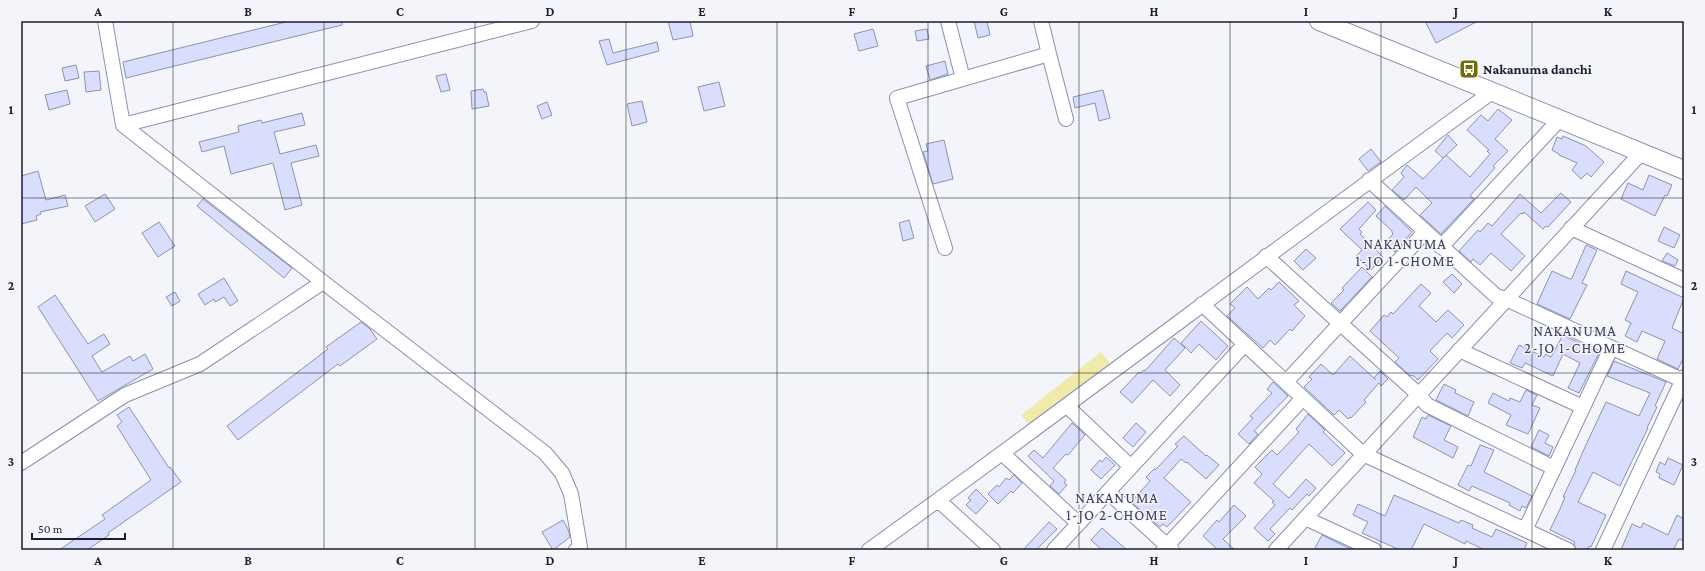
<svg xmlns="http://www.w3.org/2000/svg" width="1705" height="571" font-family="'Crimson Pro',serif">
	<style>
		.green { fill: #f0eaad }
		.building { fill: #d8defc; stroke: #8d92ae }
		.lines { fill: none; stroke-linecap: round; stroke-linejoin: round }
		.minor-casing { stroke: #8b90ac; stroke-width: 16 }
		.tertiary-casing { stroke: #8b90ac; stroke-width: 20 }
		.minor { stroke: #fff; stroke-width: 14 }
		.tertiary { stroke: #fff; stroke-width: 18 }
		.grid { fill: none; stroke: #1b1d28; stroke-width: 1; stroke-opacity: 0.55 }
		.labels { text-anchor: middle; stroke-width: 3; stroke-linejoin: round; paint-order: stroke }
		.poi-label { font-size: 14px; font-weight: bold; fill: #1b1d28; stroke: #f4f5fb; text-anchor: start }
		.neighbourhood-label { font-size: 15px; letter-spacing: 1px; fill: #3c4059; stroke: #f4f5fb }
		.neatline { fill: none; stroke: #1b1d28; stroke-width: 1.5 }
		.grid-label { font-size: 13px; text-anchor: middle; font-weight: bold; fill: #1b1d28 }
	</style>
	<rect width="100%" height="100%" fill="#f4f5fb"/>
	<path class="green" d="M1101 352 1110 363 1030 426 1021 415Z"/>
	<path class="building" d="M290 21H342V25L126 78 123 62Z
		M668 21H690L693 36 673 40Z
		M974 21H987L990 35 978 38Z
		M1425 21H1478L1436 43Z
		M873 29 878 46 859 51 854 34Z
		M927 29 929 39 917 41 915 31Z
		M609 39 613 53 657 42 659 51 607 65 599 41Z
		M945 61 948 74 930 80 926 66Z
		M76 65 79 78 65 81 62 68Z
		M99 71 101 90 86 92 84 72Z
		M446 74 450 90 441 92 436 76Z
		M719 82 725 106 704 111 698 87Z
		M483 89 484 92H486L489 106 472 109 471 91Z
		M67 90 70 104 49 110 45 95Z
		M1103 90 1110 118 1099 121 1095 103 1075 108 1073 97Z
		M642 101 647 122 632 126 627 104Z
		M547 102 552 115 542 119 537 106Z
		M1498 109 1512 120 1495 139 1508 151 1493 166 1495 168 1470 196 1474 199 1441 234 1420 215 1432 203 1416 187 1404 200 1392 190 1404 177 1401 173 1407 165 1423 179 1446 155 1470 177 1490 154 1487 151 1489 150 1467 130 1481 115 1488 121Z
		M302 113 305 125 274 132 280 154 316 145 319 156 291 163 302 205 285 210 273 163 231 174 224 146 202 152 199 142 239 132 238 126 261 120 262 123Z
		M1448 135 1457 145 1443 158 1435 151Z
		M1563 136 1586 146 1604 162 1591 177 1587 173 1581 179 1572 170 1577 163 1559 155V154L1552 150 1557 137 1562 139Z
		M944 140 953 179 933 184 923 152 928 151 926 144Z
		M1371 149 1381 162 1368 171 1359 159Z
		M38 171 46 200 65 195 68 206 40 212 41 214 36 216 37 220 21 224V176Z
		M1649 175 1672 185 1667 196 1665 195 1655 216 1621 199 1628 183 1643 190Z
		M1561 193 1571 202 1548 227 1546 226 1543 229 1524 212 1523 214 1521 213 1501 234 1525 256 1511 271 1491 253 1480 265 1473 259 1471 262 1459 251 1478 230 1480 232 1488 223 1492 226 1520 194 1541 213Z
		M105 194 115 209 95 222 85 206Z
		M203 199 292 268 284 278 197 206Z
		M1368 202 1376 210 1359 229 1362 232 1360 234 1383 257 1371 270 1356 256 1362 250 1340 229Z
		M1385 206 1412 232 1395 252 1385 243 1393 234 1392 232V231L1376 216Z
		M909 220 914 238 903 241 899 223Z
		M159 222 175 246 158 257 142 233Z
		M1664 227 1680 235 1674 248 1658 241Z
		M1586 245 1597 250 1582 283 1587 285 1570 319 1537 304 1552 271 1570 279 1572 278Z
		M1306 249 1316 258 1303 270 1294 261Z
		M1667 253 1678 260 1675 266 1662 261Z
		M1362 267 1372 277 1340 311 1331 303 1344 290 1342 288Z
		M1626 271 1684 298 1672 328 1684 334V357L1678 369 1657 359 1665 341 1642 331 1637 342 1625 336 1631 323 1625 320 1638 292 1621 284Z
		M1452 274 1462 284 1454 293 1443 282Z
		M224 278 238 301 230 306 224 297 215 302 214 299 205 305 198 294Z
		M1279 282 1299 301 1294 305 1305 316 1292 331 1290 329 1275 345 1270 340 1263 348 1227 316 1235 308 1230 304 1247 287 1258 299 1269 288 1271 290Z
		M1421 284 1431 293 1419 306 1436 322 1448 310 1464 325 1452 338 1447 333 1430 351 1438 359 1418 380 1414 376 1409 375 1395 362 1399 358 1370 331 1384 315 1387 317 1391 312 1393 314Z
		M175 292 180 301 172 306 166 297Z
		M55 295 88 344 104 334 110 344 92 356 102 372 130 356 133 361 145 354 153 369 98 401 38 307Z
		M1201 321 1228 346 1216 360 1199 344 1191 353 1181 343Z
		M361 322 370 329 377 339 340 366 338 364 238 440 227 426 328 349 326 347Z
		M1563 335 1599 353 1579 393 1568 388 1580 363 1563 354 1553 376 1525 363 1522 368 1510 363 1519 345 1544 357 1546 354 1551 357Z
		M1174 338 1185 348 1165 370 1180 385 1170 396 1153 380 1132 403 1120 392 1139 372 1140 373 1144 370 1145 371Z
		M1350 356 1376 380 1374 378 1380 371 1388 379 1381 386 1379 383 1364 400 1366 402 1351 418 1350 417 1348 419 1339 410 1334 415 1304 387 1312 379 1309 377 1321 364 1333 375Z
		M1614 361 1666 382 1655 406 1657 407 1647 428H1648L1620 486 1593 472 1578 502 1606 515 1591 547 1589 546 1587 550H1576L1574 544 1575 542 1550 530 1560 509 1565 497H1563L1576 470H1575L1585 447 1606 402 1639 416 1650 393 1607 376Z
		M1273 382 1288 396 1254 431 1258 434 1249 444 1238 434 1253 418 1250 416 1272 393 1267 389Z
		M1444 384 1456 390 1455 393 1474 402 1468 416 1436 400Z
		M1526 390 1537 395 1532 405 1540 408 1528 434 1506 425 1511 415 1488 403 1493 393 1509 401 1510 398 1520 402Z
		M129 407 169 468 170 467 181 482 108 533 109 535 87 550H59L105 519 102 515 151 480 117 426 122 422 117 415Z
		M1308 414 1325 430 1323 432 1345 453 1332 466 1309 444 1273 484 1289 498 1306 479 1316 488 1309 496 1307 494 1292 510 1290 508 1270 529 1275 534 1268 541 1254 528 1275 505 1272 502 1274 501 1254 483 1262 474 1255 467 1272 450 1277 455 1282 450 1299 432 1296 429Z
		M1428 415 1451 426 1444 440 1458 447 1453 458 1413 437 1422 417 1426 419Z
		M1072 423 1085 435 1068 455 1066 454 1053 468 1066 480 1064 483 1067 485 1059 494 1050 486 1054 481 1028 456 1034 450 1043 458Z
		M1136 423 1146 432 1133 447 1123 438Z
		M1539 430 1549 435 1545 443 1553 447 1549 456 1531 447Z
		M1184 436 1206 456 1207 455 1219 465 1206 479 1187 462 1186 463 1181 459 1164 478 1191 502 1167 527 1163 524 1160 527 1131 502 1150 481 1146 477 1154 469 1155 470 1178 446 1175 444Z
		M1480 445 1494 450 1484 472 1532 496 1526 508 1522 506 1520 511 1509 505 1510 503 1472 486 1469 491 1458 485 1468 465 1471 466Z
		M1106 457 1115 465 1101 479 1091 470 1100 460 1102 462Z
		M1668 458 1683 465 1674 485 1659 478 1660 474 1656 472 1660 462 1665 465Z
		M1014 475 1022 483 1013 493 1011 491 998 504 988 494 997 485 999 487 1006 478 1009 480Z
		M976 489 988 501 976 514 966 505 971 500 968 498Z
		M1394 495 1459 523 1461 520 1473 525 1472 528 1492 537 1496 529 1527 543 1524 550H1485L1466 541 1465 544 1424 524 1411 550H1400L1362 533 1368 522 1353 515 1358 504 1385 516Z
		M1234 505 1246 516 1223 539 1235 550H1218L1203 536 1217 520 1219 522Z
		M1677 515 1684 519V541L1679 539 1673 550H1621L1632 524 1641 528 1643 523 1668 535Z
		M563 520 568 529 570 537 553 550 542 532Z
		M1049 522 1057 529 1036 550H1023Z
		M1102 528 1127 550H1102L1091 540Z
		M1322 535 1336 542 1353 550H1314Z"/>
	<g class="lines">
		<g class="minor-casing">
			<path id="minor" d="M948 21 963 79
				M1049 54 1066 119
				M123 125 532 21
				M1369 180 1496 296 1506 299 1684 381
				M1571 228 1684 280
				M1441 247 1559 120
				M945 248 897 98 1049 54 1041 21
				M1266 256 1418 394 1427 405 1554 468
				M323 282 545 453 562 473 571 494 580 547 576 550
				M1202 304 1363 454 1568 550
				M1459 350 1583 407
				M1286 382 1425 232
				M1067 406 1131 467
				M1003 454 1078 523
				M21 463 125 395 200 364 323 282 123 125 105 21
				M1108 492 1172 550
				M938 500 993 550
				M1305 518 1374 550
				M1525 530 1611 348
				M869 550C1078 400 1283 242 1492 92
				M1054 550 1245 344
				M1163 550 1303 398
				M1276 550 1641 153
				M1603 550 1684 377"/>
		</g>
		<g class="tertiary-casing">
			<path id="tertiary" d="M1319 21 1684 170"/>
		</g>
		<use href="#minor" class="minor"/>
		<use href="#tertiary" class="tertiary"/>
	</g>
	<path class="grid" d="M173 21V550M324 21V550M475 21V550M626 21V550M777 21V550M928 21V550M1079 21V550M1230 21V550M1381 21V550M1532 21V550M21 198H1684M21 373H1684"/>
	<defs>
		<g id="bus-square" transform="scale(1)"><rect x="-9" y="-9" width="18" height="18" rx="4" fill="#766c07" stroke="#f4f5fb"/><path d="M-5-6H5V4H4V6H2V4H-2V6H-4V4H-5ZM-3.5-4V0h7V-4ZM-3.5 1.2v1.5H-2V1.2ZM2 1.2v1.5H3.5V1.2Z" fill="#fff"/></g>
	</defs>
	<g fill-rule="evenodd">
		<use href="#bus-square" x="1469" y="69"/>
	</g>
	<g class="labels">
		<g class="poi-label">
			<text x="1483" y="74">Nakanuma danchi</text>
		</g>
		<g class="neighbourhood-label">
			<text x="1405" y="249">NAKANUMA<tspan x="1405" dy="17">1-JO 1-CHOME</tspan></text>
			<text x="1575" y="336">NAKANUMA<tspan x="1575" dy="17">2-JO 1-CHOME</tspan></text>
			<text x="1117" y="503">NAKANUMA<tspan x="1117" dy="17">1-JO 2-CHOME</tspan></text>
		</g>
	</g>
	<rect width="1705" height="571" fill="none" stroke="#f4f5fb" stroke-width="44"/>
	<path d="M32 533v6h93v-6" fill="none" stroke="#1b1d28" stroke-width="2"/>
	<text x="38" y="533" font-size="12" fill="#1b1d28" stroke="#f4f5fb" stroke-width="3" paint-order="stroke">50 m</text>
	<rect x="22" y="22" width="1661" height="527" class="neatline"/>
	<g class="grid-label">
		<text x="98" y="16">A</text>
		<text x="248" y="16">B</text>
		<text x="400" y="16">C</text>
		<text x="550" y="16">D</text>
		<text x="702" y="16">E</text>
		<text x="852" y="16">F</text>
		<text x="1004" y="16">G</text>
		<text x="1154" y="16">H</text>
		<text x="1306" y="16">I</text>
		<text x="1456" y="16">J</text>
		<text x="1608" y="16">K</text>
		<text x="11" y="114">1</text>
		<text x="1694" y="114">1</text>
		<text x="11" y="290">2</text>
		<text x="1694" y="290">2</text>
		<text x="11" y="466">3</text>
		<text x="1694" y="466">3</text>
		<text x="98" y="565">A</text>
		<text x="248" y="565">B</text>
		<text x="400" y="565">C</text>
		<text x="550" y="565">D</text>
		<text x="702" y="565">E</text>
		<text x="852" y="565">F</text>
		<text x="1004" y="565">G</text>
		<text x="1154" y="565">H</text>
		<text x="1306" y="565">I</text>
		<text x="1456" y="565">J</text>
		<text x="1608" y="565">K</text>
	</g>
</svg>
